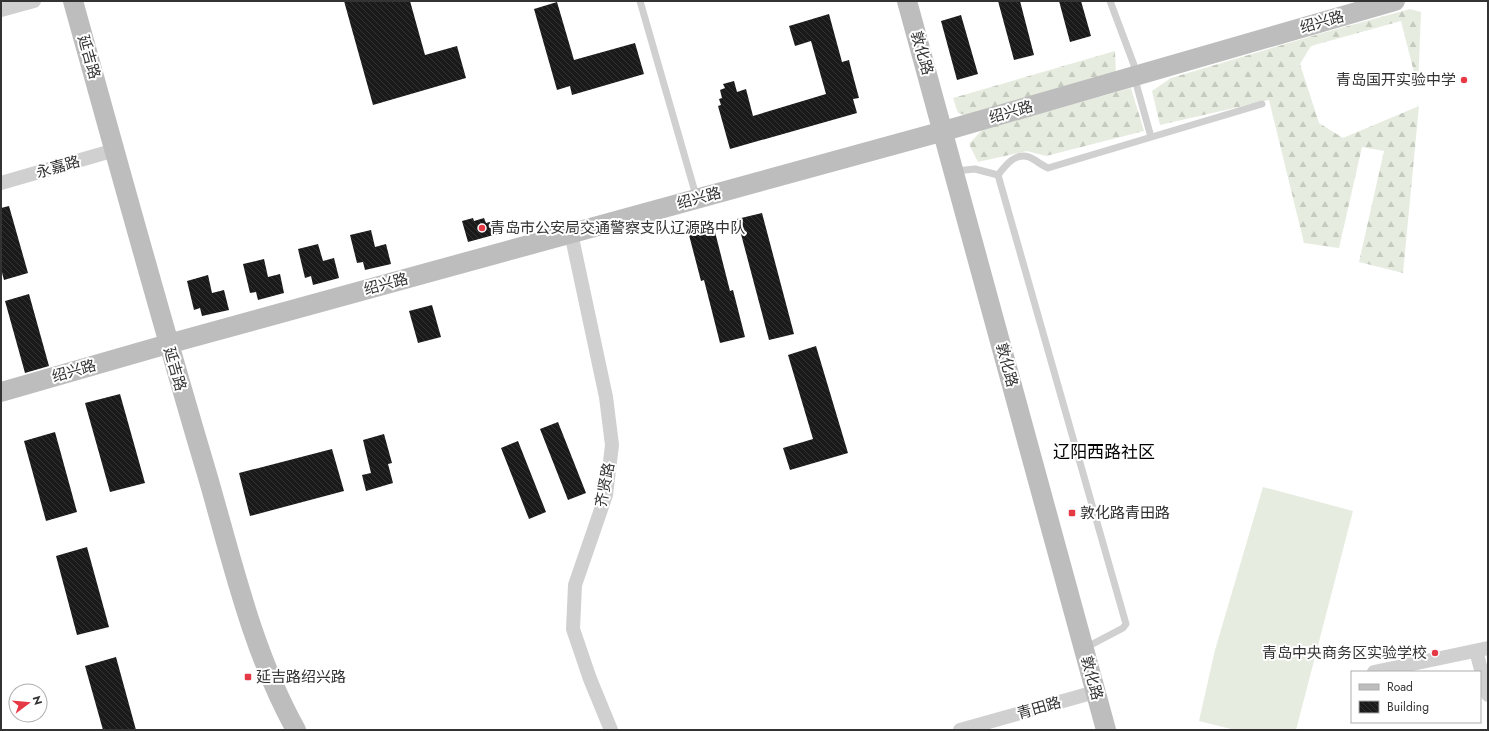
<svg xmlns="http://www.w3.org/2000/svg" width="1489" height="731" font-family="Jost,'Noto Sans SC',sans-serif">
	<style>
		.grass { fill: #e6ecdf }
		.forest { fill: url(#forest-firs) }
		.building { fill: url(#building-back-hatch) }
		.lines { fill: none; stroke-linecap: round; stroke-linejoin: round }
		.lane { stroke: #d0d0d0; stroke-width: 7 }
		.street { stroke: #d0d0d0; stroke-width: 14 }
		.secondary { stroke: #bdbdbd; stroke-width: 20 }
		.poi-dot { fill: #e63946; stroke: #fff; stroke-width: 1.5 }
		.labels { text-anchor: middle; stroke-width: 4; stroke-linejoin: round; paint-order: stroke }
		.street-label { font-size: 15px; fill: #333; stroke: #fff }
		.poi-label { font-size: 15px; fill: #333; stroke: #fff; text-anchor: start }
		.quarter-label { font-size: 17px; fill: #000; stroke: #fff }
	</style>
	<defs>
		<pattern id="forest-firs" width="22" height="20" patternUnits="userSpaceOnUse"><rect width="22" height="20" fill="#e6ecdf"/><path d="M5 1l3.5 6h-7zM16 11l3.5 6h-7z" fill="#c6cbc0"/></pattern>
		<pattern id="building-back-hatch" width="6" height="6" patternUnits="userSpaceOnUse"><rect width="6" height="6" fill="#1a1a1a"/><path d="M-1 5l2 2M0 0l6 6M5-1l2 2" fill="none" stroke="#333"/></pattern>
	</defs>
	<rect width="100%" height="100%" fill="#fff"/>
	<path class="grass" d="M1263 487 1353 511 1296 730H1235L1199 721 1215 650Z"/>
	<path class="forest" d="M1410 9 1421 12 1418 88 1401 21 1311 46 1300 64 1319 123 1343 138 1419 106 1403 273 1359 262 1384 151 1362 147 1339 248 1304 243 1269 100 1160 125 1152 91 1171 78 1319 34Z
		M1115 51 1116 74 973 117 958 113 953 98Z
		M1131 88 1144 131 1046 156 1027 151 978 162 969 144 983 129Z"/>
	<path class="building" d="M344 1H410L425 55 457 46 466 78 373 105Z
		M998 1H1020L1034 55 1014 60Z
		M1059 1H1081L1091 36 1070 42Z
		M557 2 574 60 635 43 644 74 572 95 570 86 557 90 534 9Z
		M829 14 842 62 849 60 852 72 859 98 853 99 857 113 730 149 718 106 721 105 719 99 722 98 720 90 725 88 723 84 734 81 737 92 746 89 753 116 826 94 811 41 795 46 789 26Z
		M961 15 978 74 957 80 941 21Z
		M9 206 28 273 4 280 1 269V208Z
		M762 213 794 334 769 340 737 219Z
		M473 218 474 221 484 218 486 223 497 220 501 233 468 242 462 221Z
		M714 228 730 291 733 290 745 337 720 343 704 280 701 281 689 235Z
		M371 230 375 247 386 244 391 264 365 270 363 262 357 263 350 235Z
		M318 244 323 261 334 258 339 278 313 285 311 276 305 278 298 249Z
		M264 259 268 277 280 274 284 293 258 300 256 292 250 293 243 264Z
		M208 275 212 293 224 290 229 310 202 316 200 308 194 310 187 281Z
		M29 294 49 366 25 373 5 301Z
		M432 305 441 337 418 343 409 311Z
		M816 346 848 453 790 470 783 448 813 439 788 355Z
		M120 394 145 483 110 492 85 403Z
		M558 422 586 493 568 500 540 429Z
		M55 432 77 512 46 521 24 441Z
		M384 434 392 463 388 464 393 483 366 491 362 475 371 473 363 440Z
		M518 441 546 512 529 519 501 448Z
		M332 449 344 491 250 516 239 473Z
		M87 547 109 627 77 635 56 556Z
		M116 657 136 730H103L85 666Z"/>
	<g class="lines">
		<path class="lane" d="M640 1 697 199
			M1110 1 1134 65V76L1151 137
			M955 171 975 169 998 175 1126 624 1123 628 1085 648
			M998 175C1005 166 1015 152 1029 157 1036 160 1041 165 1048 168L1262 104"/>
		<path class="street" d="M1 10 34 1
			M1 183 115 150
			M571 233 606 397 612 445 606 495 575 585 573 629 590 679 611 730
			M1476 651 1488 695
			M1374 672 1488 648
			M960 730 1095 692"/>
		<path class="secondary" d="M73 1C117 159 160 317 207 474 232 560 252 651 296 730
			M907 1 1106 730
			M1 392 168 344 944 131 1395 1"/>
	</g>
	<g class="poi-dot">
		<circle cx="1464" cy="80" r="4"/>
		<circle cx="482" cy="228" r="4"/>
		<rect x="1068" y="509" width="8" height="8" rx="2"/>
		<circle cx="1435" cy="653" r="4"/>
		<rect x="244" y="673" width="8" height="8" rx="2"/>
	</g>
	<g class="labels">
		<g class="street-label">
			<text transform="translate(1322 22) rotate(-16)" y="5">绍兴路</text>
			<text transform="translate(922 53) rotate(74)" y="5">敦化路</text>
			<text transform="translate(89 57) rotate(74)" y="5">延吉路</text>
			<text transform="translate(1011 112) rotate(-16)" y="5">绍兴路</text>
			<text transform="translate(58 167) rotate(-16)" y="5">永嘉路</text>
			<text transform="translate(699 198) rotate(-15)" y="5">绍兴路</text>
			<text transform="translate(386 284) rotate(-15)" y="5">绍兴路</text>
			<text transform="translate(1007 365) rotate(75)" y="5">敦化路</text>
			<text transform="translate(175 369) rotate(74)" y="5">延吉路</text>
			<text transform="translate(74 371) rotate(-16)" y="5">绍兴路</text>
			<text transform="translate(605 485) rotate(-79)" y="5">齐贤路</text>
			<text transform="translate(1092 678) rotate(75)" y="5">敦化路</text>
			<text transform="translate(1039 708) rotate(-16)" y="5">青田路</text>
		</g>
		<g class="poi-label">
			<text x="1456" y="85" text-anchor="end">青岛国开实验中学</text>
			<text x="490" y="233">青岛市公安局交通警察支队辽源路中队</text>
			<text x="1080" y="518">敦化路青田路</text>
			<text x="1427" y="658" text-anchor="end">青岛中央商务区实验学校</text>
			<text x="256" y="682">延吉路绍兴路</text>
		</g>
		<g class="quarter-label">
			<text x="1104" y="458">辽阳西路社区</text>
		</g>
	</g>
	<rect width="1489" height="731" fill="none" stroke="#333333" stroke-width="4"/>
	<rect x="1351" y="671" width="130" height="52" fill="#ffffff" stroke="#adadad"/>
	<rect x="1359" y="684" width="20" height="6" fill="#bdbdbd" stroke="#adadad"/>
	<text x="1387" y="691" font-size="12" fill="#333333">Road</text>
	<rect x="1359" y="701" width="20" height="12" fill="url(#building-back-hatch)" stroke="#adadad"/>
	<text x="1387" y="711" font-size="12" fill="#333333">Building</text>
	<g transform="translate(28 703) rotate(74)"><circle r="19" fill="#ffffff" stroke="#adadad"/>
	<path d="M0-3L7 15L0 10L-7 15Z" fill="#e63946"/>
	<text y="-6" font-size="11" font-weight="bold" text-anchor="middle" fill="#333333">N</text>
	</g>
</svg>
